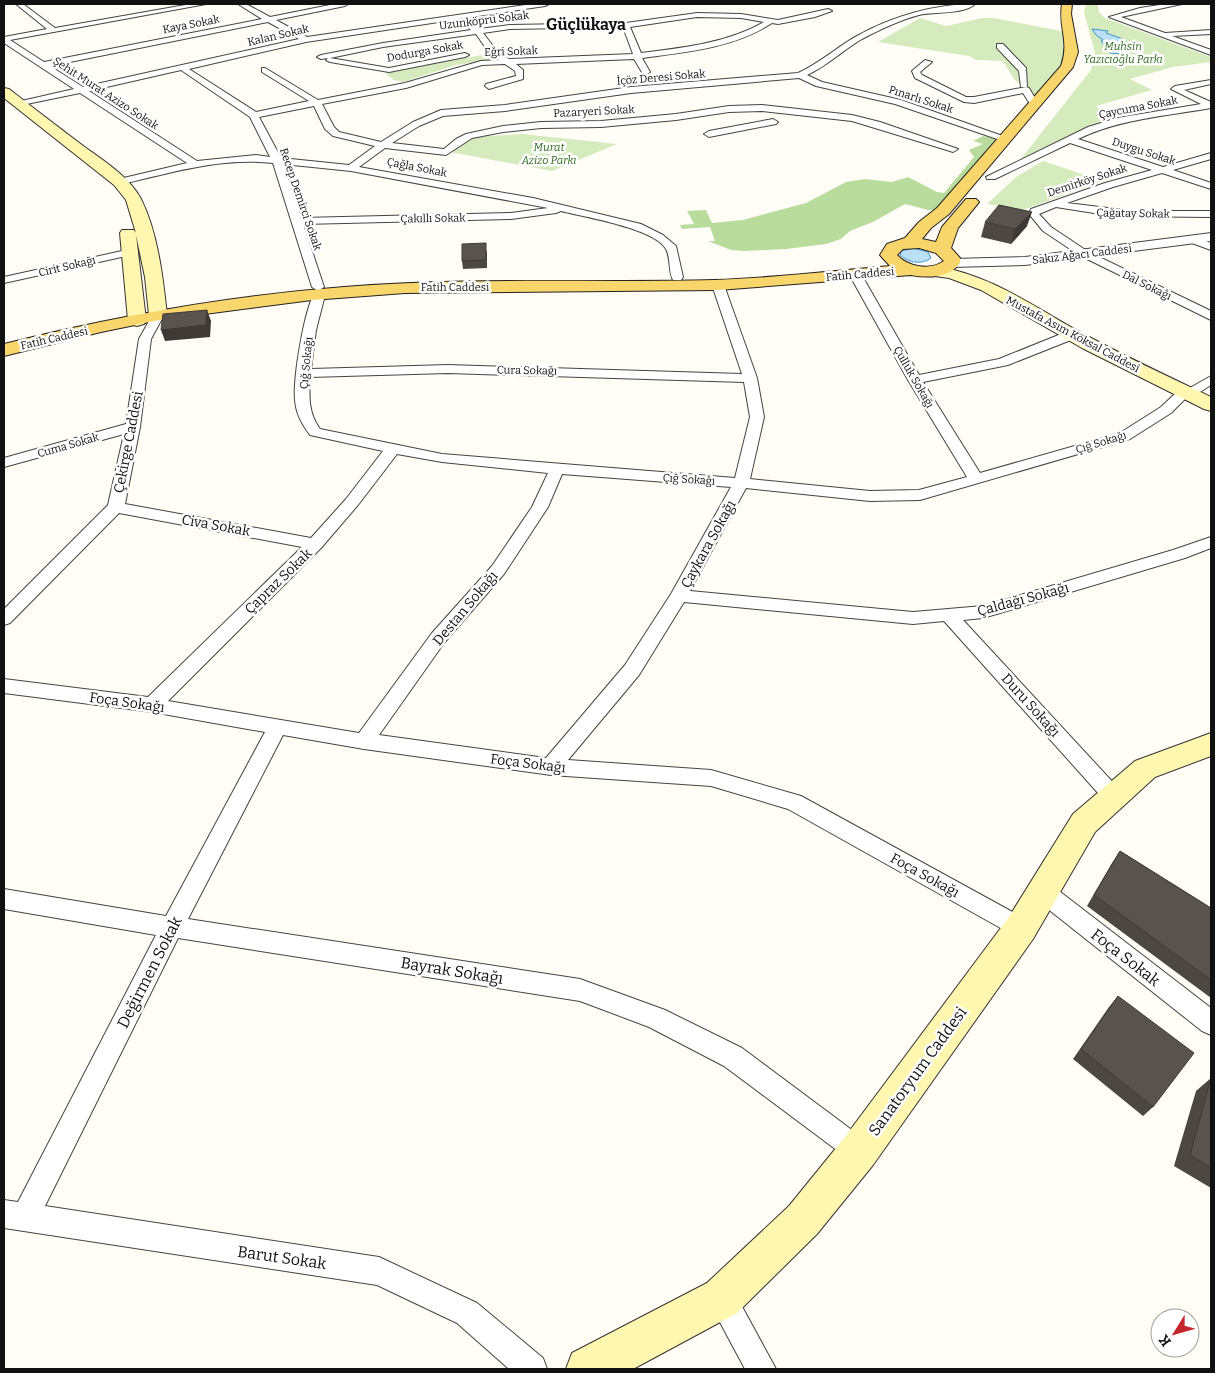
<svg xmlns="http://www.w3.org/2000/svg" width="1215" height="1373" font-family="Bitter,serif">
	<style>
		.green { fill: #d5ebbd }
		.forest { fill: #b9dc9c }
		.water { fill: #b9e0f7; stroke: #3f96cf }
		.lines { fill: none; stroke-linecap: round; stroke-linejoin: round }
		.minor-casing { stroke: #444; stroke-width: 2 }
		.tertiary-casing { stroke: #444; stroke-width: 2 }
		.secondary-casing { stroke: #333; stroke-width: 2 }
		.primary-casing { stroke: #222; stroke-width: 2 }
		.minor { fill: #fff; fill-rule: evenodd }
		.tertiary { fill: #fff; fill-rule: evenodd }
		.secondary { fill: #fff6b0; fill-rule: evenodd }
		.primary { fill: #f9d66b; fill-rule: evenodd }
		.wall { fill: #4d4742 }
		.shaded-wall { fill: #3f3936 }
		.building { fill: #5a524d; stroke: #3f3936 }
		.labels { text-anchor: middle; stroke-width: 5; stroke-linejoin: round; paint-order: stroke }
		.far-street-label { font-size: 11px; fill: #111; stroke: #fff }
		.far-park-label { font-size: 11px; font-style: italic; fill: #2f6b1f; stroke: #fff }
		.street-label { font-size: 14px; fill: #111; stroke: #fff }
		.far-district-label { font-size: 16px; font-weight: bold; fill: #111; stroke: #fff }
		.near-street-label { font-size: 16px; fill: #111; stroke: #fff }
	</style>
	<rect width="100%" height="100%" fill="#fffdf5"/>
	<path class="green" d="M1086 4 1098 5 1099 12 1105 18 1211 57V62L1173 67 1130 79 1152 90 1096 106 1109 117 1020 160 1091 70 1095 53 1084 12Z
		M920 18 946 26 982 18H994L1061 31C1075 63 1056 76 1036 99L1014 79 1003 61 976 60 969 56 878 42Z
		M493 53 500 59 456 65 403 82 394 80 385 73Z
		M522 134 617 144 552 171 450 152 475 137Z
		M1043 161 1103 181 1023 210 987 204 1016 177Z"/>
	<path class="forest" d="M983 136 1001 140 936 210H928L905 204 873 222 850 231 841 239 826 244 786 249 744 251 731 250 708 241H715L710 227 682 229 680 225 694 224 687 211 706 210 712 223 743 220 806 203 846 182 865 179 892 182 908 177 937 192 944 193 974 157 969 150 983 144 973 141Z"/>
	<path class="water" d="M1092 29 1108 31 1106 33 1123 39 1132 48 1121 54 1110 53 1101 41 1103 40 1096 35Z
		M914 248 928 252 931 258C922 265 909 263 900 255L901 251Z"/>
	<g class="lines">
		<g class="minor-casing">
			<path id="minor" d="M16 4H23L55 28 191 4H206L10 40 44 62 262 19 238 4H246L270 17 335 4H348L345 6 276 20 307 37 532 4H549L545 6 306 42 189 69 256 112 309 101 262 72V68H265L318 100 405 83 481 61 499 60 490 54 476 34 383 47 330 58 389 68 465 53 469 55 465 57 389 72 330 62 326 60 328 58 321 59 317 57 321 55 383 43 471 30 466 26 470 24 479 29 510 25 626 23 697 13 741 14 778 20 828 9 832 11 815 17 778 24 772 23C734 48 686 52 642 58L650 72 646 75 643 74 634 59 516 64 523 70V79L489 89 485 86 486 84 516 76 515 71 505 64 482 65 406 88 322 104 334 127 339 132 381 142 413 122 441 110 505 105 631 87 798 73C820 63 837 47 857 36 893 16 935 4 975 4 963 15 936 11 919 15 900 20 879 30 862 39 843 50 827 66 807 75L822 82 901 100 1011 139 1006 142 1003 141 895 104 816 86 799 78 631 93 505 111 443 116 419 126 392 143 444 149 456 139 466 134 503 126 541 122 601 121 676 114 729 106 762 105 852 115 880 122 958 149 953 152 950 151 852 121 762 111 729 112 676 120 601 127 541 128 503 132 472 138 446 155 385 148 359 167 533 198 641 224 663 235 676 246 683 277 681 280H673C668 271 671 258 666 249 654 228 584 217 561 211L556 213 511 219 303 224 324 287 318 291 312 287 273 163C221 157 169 173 119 185L115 184V180L187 163 80 93 17 106V102L74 89 4 43V37L47 29ZM697 17 741 18 764 22C727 43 683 48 641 53L630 27ZM268 22 299 39 83 87 50 66ZM623 27 633 54 509 59 496 50 483 33 510 29ZM181 70 250 117 270 157 256 155 197 161 89 91ZM314 106 325 129 333 136 375 146 349 165 281 158 259 117ZM283 164 351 171 548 208 511 213 301 218Z
				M1166 4H1182L1121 17 1165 33 1211 30V34L1172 36 1211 50V55L1109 17 1140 8Z
				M997 44H1003L1026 68 1027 87H1021L1019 71 997 48Z
				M925 60 932 62 920 72 922 75 966 97H974L1026 87 1029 88 1039 105 1035 108 1032 107 1023 93 974 103 964 102 915 78 912 71Z
				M1211 80V84L1184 90 1211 102V108C1166 116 1119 119 1078 139L1163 167 1211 153V159L1173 170 1211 183V189L1162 173 1113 187 1067 203 1133 211H1211V217L1113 216 1056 207 1039 214 1051 227 1087 251 1211 311V320L1079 255 1043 231 1029 214 1031 209 1105 183 1152 170 1070 143 995 179H987L986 177 1088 127 1117 118 1201 104 1171 89 1175 86Z
				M773 119 778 122 776 124 709 137 704 134 709 131Z
				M1193 237 1211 243V250L1189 242 1187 240 1189 238Z
				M131 249 135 250 137 252 135 254 4 283V277Z
				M855 270 861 274 919 375 999 359 1066 332H1076L1077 335 1076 338 1008 365 923 382 980 473 1120 433 1161 407 1180 389H1188L1211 376V385L1200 392H1192L1171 413 1130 439 920 500 870 501 746 488 690 591 913 612 983 606 1173 550 1211 537V548L1185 558 983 618 963 620 1120 790 1123 796 1120 802 1113 804 1106 802 944 621 913 624 684 602 639 675 568 760 711 770 801 796 1029 921 1032 928 1029 935 1021 938 1013 935 788 809 711 786 551 775 364 749 283 735 188 919 580 979 665 1010 742 1048 868 1142 872 1151 868 1160 859 1164 850 1160 724 1066 649 1027 580 1001 178 938 45 1206 379 1257 477 1303 543 1358 547 1369H509L457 1323 377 1285 4 1228V1200L18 1202 156 935 4 909V889L166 916 265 732 152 712 4 693V679L148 697 302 547 119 513 10 623 4 625V609L108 505 124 434 4 467V458L126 424 139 339 154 312H162L164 315 151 339 140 427 125 504 311 538 346 499 383 451 310 435C302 424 296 414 295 400 293 379 304 310 315 292H323L325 295 316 330 311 369 448 365 742 374 712 285 718 281 724 285 757 378 764 417 750 479 870 491 919 490 967 477 908 380 849 274ZM448 373 744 382 750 417 735 478 442 454 320 429C308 413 309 396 310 377ZM397 454 442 462 548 473 532 507 492 566 432 633 359 733 168 701 321 548 358 505ZM562 474 731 487 671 594 625 665 546 758 379 735 444 643 504 574 548 507Z
				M1042 881 1050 884 1211 1008V1035L1202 1031 1034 898 1031 891 1034 884Z
				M722 1283 732 1288 776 1369H745L707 1298 712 1288Z"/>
		</g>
		<g class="tertiary-casing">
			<path id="tertiary" d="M1211 233V241L1025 265 952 267 947 266 945 263 947 260 952 259 1025 257Z"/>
		</g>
		<g class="secondary-casing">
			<path id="secondary" d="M4 88 9 89C33 108 57 126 82 145 102 160 129 176 141 199 158 233 163 278 167 315L164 319 158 320 152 319 149 315 145 277 136 235 146 320 144 324 137 326 130 324 128 320 120 233 122 230H134L136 233 126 200 114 185 4 98Z
				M934 266C989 274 1031 305 1078 331 1122 355 1167 376 1211 397V411L1204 409 1082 348 981 290 949 278 928 275 925 271 928 267Z
				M1211 733V756L1155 777 1095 832 1033 939 873 1165 817 1234 737 1313 633 1369H566L572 1353 707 1283 789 1206 845 1137 1009 917 1073 814 1135 761Z"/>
		</g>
		<g class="primary-casing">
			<path id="primary" d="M1062 4H1072L1071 14 1078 52 1073 67 949 214 931 228 922 239 936 242 942 227 966 199H976L979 202 958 228 951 248 960 258V263C950 278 927 278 911 275L718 290 405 293 312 300 159 320 101 332 4 356V344C116 316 228 296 344 287 467 277 592 283 715 280 773 278 832 271 890 266L880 255 887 244 905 238 919 222 937 208 1061 66C1070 41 1058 28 1062 4ZM919 248 936 253 944 261C930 271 908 267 897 255L903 249Z"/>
		</g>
		<use href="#minor" class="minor"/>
		<use href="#tertiary" class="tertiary"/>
		<use href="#secondary" class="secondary"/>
		<use href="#primary" class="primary"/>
	</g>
	<path class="wall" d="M985 222 1027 226 1011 244 981 237Z
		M487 251V268L463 269 462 261Z
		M1120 851 1211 908V998L1087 906 1112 863Z
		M1118 996 1153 1107 1143 1116 1073 1059 1109 1007Z
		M1211 1078V1188L1174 1166 1196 1091Z"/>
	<path class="shaded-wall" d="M1032 212 1027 226 1011 244 1015 229Z
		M207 310 211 321 210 337 165 341 161 330Z"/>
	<path class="building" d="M999 205 1032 212 1015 229 985 222Z
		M486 243V260L462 261V244Z
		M207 310 206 325 161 330 163 314Z
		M1120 851 1211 908V980L1094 895Z
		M1118 996 1194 1053 1153 1107 1081 1049Z
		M1211 1078V1168L1190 1155Z"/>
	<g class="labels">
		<g class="far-street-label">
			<text transform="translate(484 20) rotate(-7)" y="4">Uzunköprü Sokak</text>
			<text transform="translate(191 24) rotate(-11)" y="4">Kaya Sokak</text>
			<text transform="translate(278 35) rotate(-13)" y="4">Kalan Sokak</text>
			<text transform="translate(425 51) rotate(-10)" y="4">Dodurga Sokak</text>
			<text transform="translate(511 51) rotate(-2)" y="4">Eğri Sokak</text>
			<text transform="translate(661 77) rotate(-5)" y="4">İçöz Deresi Sokak</text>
			<text transform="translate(106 93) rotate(33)" y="4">Şehit Murat Azizo Sokak</text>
			<text transform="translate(921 99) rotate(18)" y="4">Pınarlı Sokak</text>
			<text transform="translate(1138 107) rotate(-11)" y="4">Çaycuma Sokak</text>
			<text transform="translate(594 111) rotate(-3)" y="4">Pazaryeri Sokak</text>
			<text transform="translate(1144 151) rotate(18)" y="4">Duygu Sokak</text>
			<text transform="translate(417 167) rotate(11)" y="4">Çağla Sokak</text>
			<text transform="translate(1087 180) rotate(-18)" y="4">Demirköy Sokak</text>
			<text transform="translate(301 199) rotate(71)" y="4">Recep Demirci Sokak</text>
			<text transform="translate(1133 213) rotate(1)" y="4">Çağatay Sokak</text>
			<text transform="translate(433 218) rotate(-1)" y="4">Çakıllı Sokak</text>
			<text transform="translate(1082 254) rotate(-7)" y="4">Sakız Ağacı Caddesi</text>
			<text transform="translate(67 266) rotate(-13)" y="4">Cirit Sokağı</text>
			<text transform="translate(860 274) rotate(-5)" y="4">Fatih Caddesi</text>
			<text transform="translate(1147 285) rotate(26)" y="4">Dal Sokağı</text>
			<text x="455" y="291">Fatih Caddesi</text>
			<text transform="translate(1073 334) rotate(28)" y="4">Mustafa Asım Köksal Caddesi</text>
			<text transform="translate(54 338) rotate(-13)" y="4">Fatih Caddesi</text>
			<text transform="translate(306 363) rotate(-84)" y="4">Çığ Sokağı</text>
			<text transform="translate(527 370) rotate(1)" y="4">Cura Sokağı</text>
			<text transform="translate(914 377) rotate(60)" y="4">Çulluk Sokağı</text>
			<text transform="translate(1101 442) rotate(-17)" y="4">Çığ Sokağı</text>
			<text transform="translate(68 445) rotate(-16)" y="4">Cuma Sokak</text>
			<text transform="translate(689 479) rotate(4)" y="4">Çığ Sokağı</text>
		</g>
		<g class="far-park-label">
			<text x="1123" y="50">Muhsin<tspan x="1123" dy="13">Yazıcıoğlu Parkı</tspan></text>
			<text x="549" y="151">Murat<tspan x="549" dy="13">Azizo Parkı</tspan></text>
		</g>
		<g class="street-label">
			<text transform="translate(128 442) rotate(-79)" y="5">Çekirge Caddesi</text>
			<text transform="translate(216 525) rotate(10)" y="5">Civa Sokak</text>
			<text transform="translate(708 544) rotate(-61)" y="5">Çaykara Sokağı</text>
			<text transform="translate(278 581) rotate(-44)" y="5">Çapraz Sokak</text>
			<text transform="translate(1023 599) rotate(-15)" y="5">Çaldağı Sokağı</text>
			<text transform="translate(465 608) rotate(-50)" y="5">Destan Sokağı</text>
			<text transform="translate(127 702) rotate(8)" y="5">Foça Sokağı</text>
			<text transform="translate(1031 705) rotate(48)" y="5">Duru Sokağı</text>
			<text transform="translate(528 763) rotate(7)" y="5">Foça Sokağı</text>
			<text transform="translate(925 875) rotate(29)" y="5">Foça Sokağı</text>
		</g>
		<g class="far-district-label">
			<text x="586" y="30">Güçlükaya</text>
		</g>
		<g class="near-street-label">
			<text transform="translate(1126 957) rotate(38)" y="6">Foça Sokak</text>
			<text transform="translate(452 970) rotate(9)" y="6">Bayrak Sokağı</text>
			<text transform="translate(149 972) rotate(-63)" y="6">Değirmen Sokak</text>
			<text transform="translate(917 1071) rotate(-54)" y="6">Sanatoryum Caddesi</text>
			<text transform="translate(282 1257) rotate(8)" y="6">Barut Sokak</text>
		</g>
	</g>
	<rect width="1215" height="1373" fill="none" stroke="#111111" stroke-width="10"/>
	<g transform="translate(1175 1333) rotate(233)"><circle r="24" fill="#ffffff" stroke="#a0a0a0"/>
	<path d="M0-4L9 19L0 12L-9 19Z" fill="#c4262e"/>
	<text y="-8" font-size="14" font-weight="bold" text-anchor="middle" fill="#111111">K</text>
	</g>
</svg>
